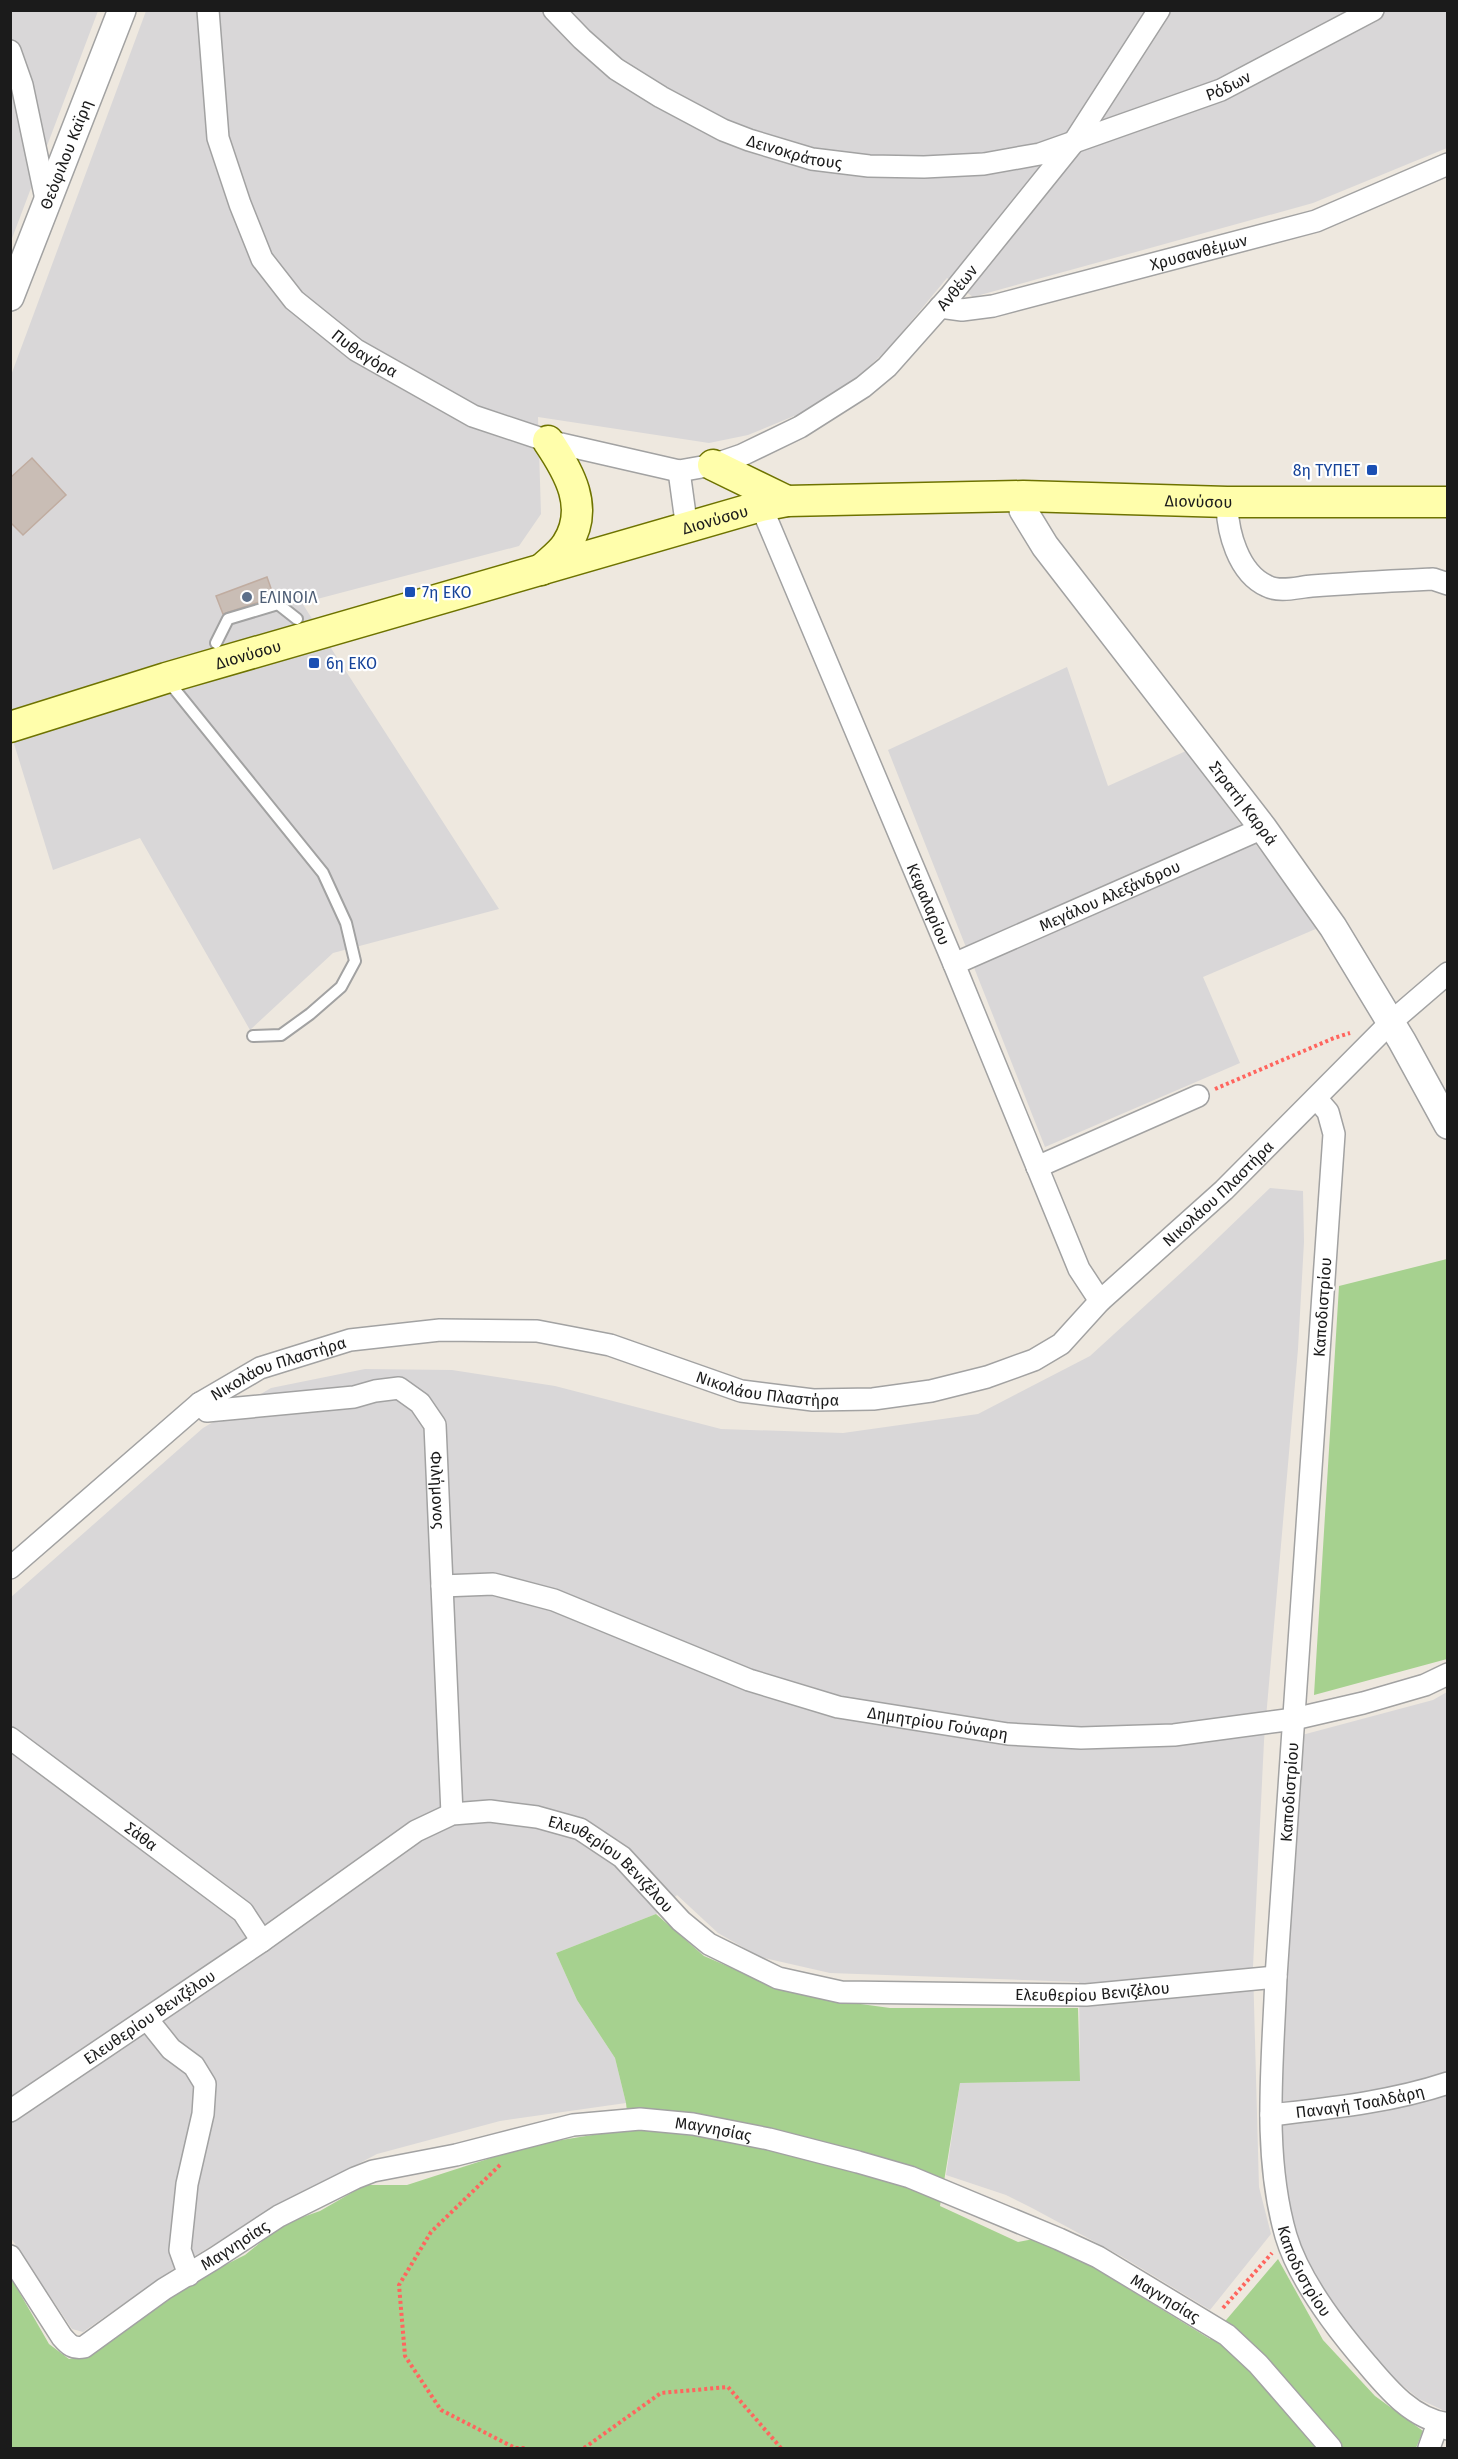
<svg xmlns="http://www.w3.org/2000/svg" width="1458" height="2459" font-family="'Fira Sans',sans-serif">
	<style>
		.residential { fill: #d9d7d8 }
		.forest { fill: #a6d18f }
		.building { fill: #c9bdb5; stroke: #c0aca0; stroke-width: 1.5 }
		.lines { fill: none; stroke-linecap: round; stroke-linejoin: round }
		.service-casing { stroke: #a2a2a2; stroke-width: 14 }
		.minor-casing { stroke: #a2a2a2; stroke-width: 24 }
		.tertiary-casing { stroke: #a2a2a2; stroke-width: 30 }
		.secondary-casing { stroke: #6e7300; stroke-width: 33 }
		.path { stroke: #ff655e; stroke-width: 4; stroke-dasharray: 3 3; stroke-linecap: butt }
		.service { stroke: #fff; stroke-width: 10 }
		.minor { stroke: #fff; stroke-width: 21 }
		.tertiary { stroke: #fff; stroke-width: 27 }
		.secondary { stroke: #fffeab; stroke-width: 30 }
		.transit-dot { fill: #1a4fb4; stroke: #fff; stroke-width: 2 }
		.service-dot { fill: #5c6f8a; stroke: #fff; stroke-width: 2 }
		.labels { text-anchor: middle; stroke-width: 4.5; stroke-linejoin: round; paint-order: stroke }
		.street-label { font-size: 16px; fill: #1b1b1b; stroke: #fff }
		.transit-label { font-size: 16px; fill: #164399; stroke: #fff; text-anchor: start }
		.service-label { font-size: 16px; fill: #4e5e75; stroke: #fff; text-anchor: start }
	</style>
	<rect width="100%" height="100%" fill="#eee8df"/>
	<path class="residential" d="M11 11H98L11 241Z
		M146 11H1447V148L1313 203 973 297 947 278 889 348 849 385 799 414 748 435 709 443 538 417 541 514 519 546 302 603 499 909 333 953 250 1030 140 838 53 870 11 734 10 378Z
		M1067 667 1108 786 1186 751 1318 928 1203 977 1240 1063 1045 1147 888 750Z
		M1270 1188 1303 1191 1304 1242 1298 1349 1264 1741 1253 1967 1259 2187 1271 2234 1210 2310 1121 2256 1032 2208 1006 2195 946 2175 960 2083 1080 2081 1079 1982 830 1973 760 1957 718 1933 677 1895 656 1914 556 1953 577 2000 615 2058 626 2103 500 2121 377 2154 272 2209 175 2268 83 2332 72 2329 11 2238 10 1598 203 1428 271 1388 365 1369 452 1370 555 1386 721 1429 843 1433 978 1414 1090 1356 1195 1260Z
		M1447 1692V2412L1419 2399 1381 2368 1331 2309 1307 2266 1287 2210 1280 2160 1283 1981 1302 1735 1433 1700Z"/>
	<path class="forest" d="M1447 1259V1659L1314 1695 1339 1286Z
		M656 1914 704 1956 755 1978 824 1999 890 2008H1078L1080 2081 960 2083 940 2206 1018 2242 1044 2237 1210 2339 1278 2259 1323 2340 1375 2396 1423 2431 1416 2448H11L10 2276 49 2344 69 2359 87 2356 179 2288 245 2255 283 2224 320 2211 365 2185H407L531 2145 629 2129 626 2103 615 2058 577 2000 556 1953Z"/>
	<path class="building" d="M32 458 66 495 23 535 10 522V478Z
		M267 577 274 597 223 614 216 596Z"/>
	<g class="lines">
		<g class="service-casing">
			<path id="service" d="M216 643 228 619 278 604 297 619
				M168 681 323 873 346 923 355 961 341 987 310 1014 281 1035 253 1036"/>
		</g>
		<g class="minor-casing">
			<g id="minor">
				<path id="s1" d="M208 10 218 138 240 204 262 259 294 300 356 350 473 416 548 441 679 471 713 465 742 455 800 427 863 387 887 367 950 296 1074 142 1159 10"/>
				<path id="s2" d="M554 10 582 39 616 69 661 97 723 130 749 140 812 159 869 166 924 167 984 164 1040 154 1221 90 1373 10"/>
				<path d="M10 51 22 85 47 204"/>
				<path id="s3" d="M940 307 962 310 993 306 1316 221 1448 164"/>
				<path d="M679 471 687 529"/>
				<path d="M1227 502C1227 531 1238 573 1267 586 1280 593 1298 587 1312 586 1352 583 1393 581 1433 579L1448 584"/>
				<path id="s4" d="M761 506 954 964 1079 1269 1100 1301"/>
				<path id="s5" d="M954 964 1263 828"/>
				<path id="s6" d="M1316 1098 1328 1112 1334 1134 1276 1977C1273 2061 1262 2153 1286 2236 1299 2280 1336 2328 1366 2363 1387 2388 1412 2419 1448 2424"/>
				<path d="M1037 1167 1198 1096"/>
				<path id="s7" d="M200 1403 207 1411 354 1397 375 1391 399 1388 420 1403 435 1425 452 1814"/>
				<path id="s8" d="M10 1568 200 1403 260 1368 350 1340 440 1330 537 1331 610 1345 741 1391 813 1400 873 1399 931 1391 987 1377 1034 1360 1061 1344 1100 1301 1224 1190 1391 1022 1448 973"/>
				<path id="s9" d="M442 1586 493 1584 554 1600 749 1680 838 1707 1008 1734 1081 1738 1174 1735 1294 1719 1363 1703 1425 1685 1448 1674"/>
				<path id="s10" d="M10 1738 243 1912 262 1941"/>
				<path d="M147 2019 171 2049 194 2066 205 2084 203 2114 187 2184 180 2250 189 2275"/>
				<path id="s11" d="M10 2111 262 1941 416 1831 452 1814 490 1811 537 1817 580 1829 622 1857 681 1921 709 1944 778 1978 841 1992 1086 1995 1276 1977"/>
				<path id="s12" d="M1271 2115C1331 2108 1391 2102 1448 2083"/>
				<path id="s13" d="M10 2256 62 2337C69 2345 73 2349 84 2347L164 2289 215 2258 279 2216 355 2178 373 2171 456 2155 573 2125 640 2119 693 2124 769 2139 858 2162 910 2177 1059 2239 1098 2257 1227 2335 1258 2364 1331 2448"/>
				<path d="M1429 2448 1438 2423 1448 2429"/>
			</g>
		</g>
		<g class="tertiary-casing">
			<g id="tertiary">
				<path id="s14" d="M10 297 122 10"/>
				<path id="s15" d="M1023 496V510L1045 546 1263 828 1333 927 1402 1041 1448 1125"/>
			</g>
		</g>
		<g class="secondary-casing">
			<g id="secondary">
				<path d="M713 465 787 501"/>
				<path d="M541 570C549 562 561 554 567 544 590 508 569 472 548 441"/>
				<path id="s16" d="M10 727 166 678 761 506 787 501 1023 496 1227 502H1448"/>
			</g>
		</g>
		<path class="path" d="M1215 1089 1334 1038 1350 1033
			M500 2165 431 2232 399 2285 405 2356 441 2410 515 2448H527
			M1223 2308 1272 2253
			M584 2448 661 2393 728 2387 781 2448"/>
		<use href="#service" class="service"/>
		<use href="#minor" class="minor"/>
		<use href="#tertiary" class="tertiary"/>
		<use href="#secondary" class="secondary"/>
	</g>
	<g class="transit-dot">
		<rect x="1366" y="464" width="12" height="12" rx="3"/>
		<rect x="404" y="586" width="12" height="12" rx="3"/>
		<rect x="308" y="657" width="12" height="12" rx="3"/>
	</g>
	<circle class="service-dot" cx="247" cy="597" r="6"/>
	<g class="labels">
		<g class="street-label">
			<text dy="6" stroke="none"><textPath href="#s2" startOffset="732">Ρόδων</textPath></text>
			<text dy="6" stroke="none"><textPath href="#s2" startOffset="284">Δεινοκράτους</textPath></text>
			<text dy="6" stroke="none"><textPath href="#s14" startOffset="153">Θεόφιλου Καϊρη</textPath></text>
			<text dy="6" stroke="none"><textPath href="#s3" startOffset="266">Χρυσανθέμων</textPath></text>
			<text dy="6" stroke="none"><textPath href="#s1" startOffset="1078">Ανθέων</textPath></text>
			<text dy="6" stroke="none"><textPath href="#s1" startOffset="398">Πυθαγόρα</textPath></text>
			<text dy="6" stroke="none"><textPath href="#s16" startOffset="1221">Διονύσου</textPath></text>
			<text dy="6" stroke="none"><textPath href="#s16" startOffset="735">Διονύσου</textPath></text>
			<text dy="6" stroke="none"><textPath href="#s16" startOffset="249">Διονύσου</textPath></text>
			<text dy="6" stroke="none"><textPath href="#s15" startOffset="381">Στρατή Καρρά</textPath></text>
			<text dy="6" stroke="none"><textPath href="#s5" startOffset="170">Μεγάλου Αλεξάνδρου</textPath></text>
			<text dy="6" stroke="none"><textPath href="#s4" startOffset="432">Κεφαλαρίου</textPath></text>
			<text dy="6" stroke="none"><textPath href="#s8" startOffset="1364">Νικολάου Πλαστήρα</textPath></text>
			<text transform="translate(1322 1307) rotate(-86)" y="6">Καποδιστρίου</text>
			<text dy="6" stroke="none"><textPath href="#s8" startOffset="338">Νικολάου Πλαστήρα</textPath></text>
			<text dy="6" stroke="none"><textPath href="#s8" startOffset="842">Νικολάου Πλαστήρα</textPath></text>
			<text dy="6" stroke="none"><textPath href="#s7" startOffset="322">Φιλήμονος</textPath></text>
			<text dy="6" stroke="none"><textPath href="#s9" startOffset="519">Δημητρίου Γούναρη</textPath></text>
			<text transform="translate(1289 1792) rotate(-86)" y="6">Καποδιστρίου</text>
			<text dy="6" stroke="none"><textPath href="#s10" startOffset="164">Σάθα</textPath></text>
			<text dy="6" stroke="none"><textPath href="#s11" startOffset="708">Ελευθερίου Βενιζέλου</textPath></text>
			<text dy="6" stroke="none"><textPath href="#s11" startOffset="1230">Ελευθερίου Βενιζέλου</textPath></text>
			<text dy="6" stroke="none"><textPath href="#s11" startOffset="168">Ελευθερίου Βενιζέλου</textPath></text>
			<text dy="6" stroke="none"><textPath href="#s12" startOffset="90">Παναγή Τσαλδάρη</textPath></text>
			<text dy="6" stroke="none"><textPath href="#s13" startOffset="808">Μαγνησίας</textPath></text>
			<text dy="6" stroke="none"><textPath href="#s13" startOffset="304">Μαγνησίας</textPath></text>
			<text dy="6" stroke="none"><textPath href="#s6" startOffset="1186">Καποδιστρίου</textPath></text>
			<text dy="6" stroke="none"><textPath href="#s13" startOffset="1294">Μαγνησίας</textPath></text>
		</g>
		<g class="transit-label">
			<text x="1360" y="476" text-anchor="end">8η ΤΥΠΕΤ</text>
			<text x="422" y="598">7η ΕΚΟ</text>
			<text x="326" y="669">6η ΕΚΟ</text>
		</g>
		<g class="service-label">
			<text x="259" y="603">ΕΛΙΝΟΙΛ</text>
		</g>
	</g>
	<rect width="1458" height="2459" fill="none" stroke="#1b1b1b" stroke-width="24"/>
</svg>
